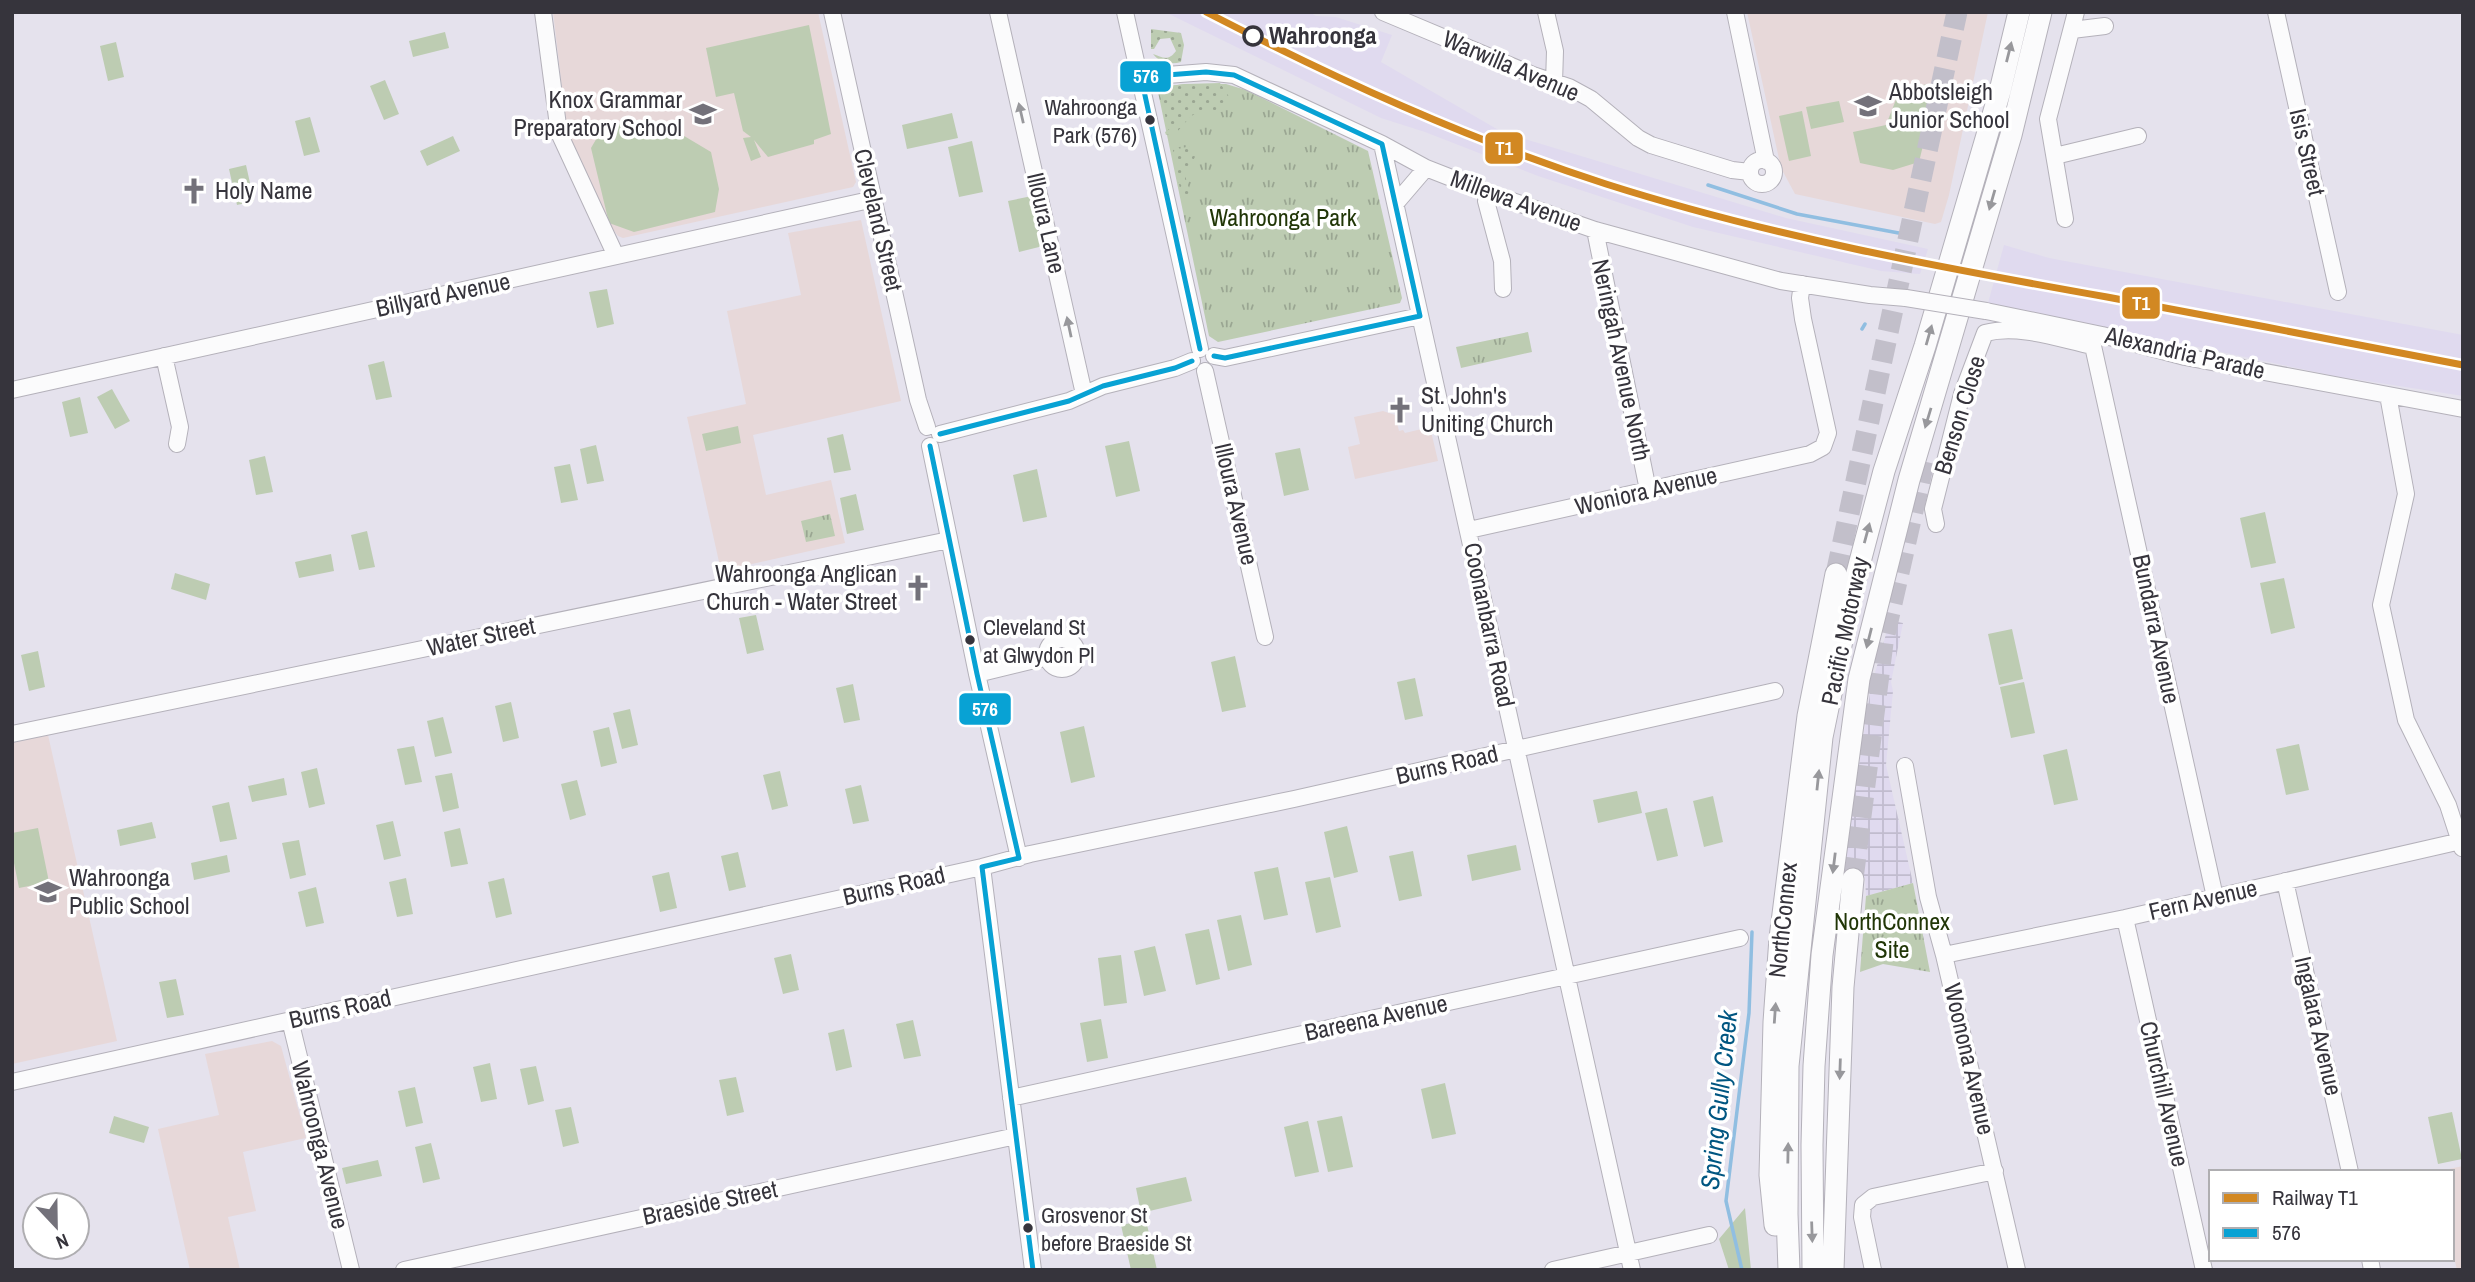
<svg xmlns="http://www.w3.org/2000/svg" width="2475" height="1282" font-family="'Archivo Narrow',sans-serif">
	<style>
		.industrial { fill: url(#industrial-grid) }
		.education { fill: #e7d8d9 }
		.built { fill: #e0daef }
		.grass { fill: #bdccb2 }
		.park { fill: url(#park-tufts) }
		.garden { fill: url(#garden-dots) }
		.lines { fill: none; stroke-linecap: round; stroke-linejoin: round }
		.stream { stroke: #90bee1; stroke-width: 3.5 }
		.highway-tunnel { stroke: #c2bfca; stroke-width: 21; stroke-dasharray: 21 10; stroke-linecap: butt }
		.minor-casing { stroke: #b4b1ba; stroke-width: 18 }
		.highway-casing { stroke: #b4b1ba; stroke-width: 23 }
		.minor { stroke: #fbfbfc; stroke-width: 16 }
		.highway { stroke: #fbfbfc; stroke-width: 21 }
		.minor-bridge-casing { stroke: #b4b1ba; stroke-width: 18; stroke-linecap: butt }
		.minor-bridge { stroke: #fbfbfc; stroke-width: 16 }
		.bus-1-casing { stroke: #fff; stroke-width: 10 }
		.bus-1 { stroke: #08a2d4; stroke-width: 5 }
		.rail-1-casing { stroke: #fff; stroke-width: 12 }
		.rail-1 { stroke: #d28822; stroke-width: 7 }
		.oneway { fill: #98989c }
		.stop-dot { fill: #fff; stroke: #36343c; stroke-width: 3.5 }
		.bus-dot { fill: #36343c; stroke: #fff; stroke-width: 2.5 }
		.labels { text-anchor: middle; stroke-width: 7; stroke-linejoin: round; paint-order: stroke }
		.bus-label { font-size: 22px; fill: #36343c; stroke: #fff; text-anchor: start }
		.stop-label { font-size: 24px; font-weight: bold; fill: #36343c; stroke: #fff; text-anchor: start }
		.street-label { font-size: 24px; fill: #36343c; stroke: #fff }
		.poi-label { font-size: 24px; fill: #36343c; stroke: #fff; text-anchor: start }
		.park-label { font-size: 24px; fill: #213607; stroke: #fff }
		.water-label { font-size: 26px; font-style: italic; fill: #005681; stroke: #fff }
		.line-badge { stroke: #fff; stroke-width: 2.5 }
		.badge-label { font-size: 19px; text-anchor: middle; font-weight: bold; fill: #fff }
	</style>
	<defs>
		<pattern id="industrial-grid" width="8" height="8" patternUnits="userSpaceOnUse" patternTransform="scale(1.75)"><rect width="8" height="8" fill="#e0daef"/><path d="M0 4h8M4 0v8" fill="none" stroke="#c1bcce"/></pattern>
		<pattern id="park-tufts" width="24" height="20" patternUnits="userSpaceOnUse" patternTransform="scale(1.75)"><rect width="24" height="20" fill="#bdccb2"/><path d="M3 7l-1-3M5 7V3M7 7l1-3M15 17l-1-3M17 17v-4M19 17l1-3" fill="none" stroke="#9aa692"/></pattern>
		<pattern id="garden-dots" width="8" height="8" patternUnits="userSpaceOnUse" patternTransform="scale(1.75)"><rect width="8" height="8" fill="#bdccb2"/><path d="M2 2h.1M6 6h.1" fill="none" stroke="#9aa692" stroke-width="1.8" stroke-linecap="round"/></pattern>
	</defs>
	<rect width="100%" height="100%" fill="#e5e2ed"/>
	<path class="industrial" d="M1890 620 1903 623 1891 682 1893 691 1886 765 1913 883 1866 896 1865 878 1842 876 1871 687Z"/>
	<path class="education" d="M553 12H818L856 182 853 187 623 238 618 236 600 213 567 131Z
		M1747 12H1988L1949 195 1941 222 1935 224 1795 194 1781 168Z
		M861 220 901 401 753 435 766 495 831 480 845 543 721 571 687 417 746 404 727 311 801 295 788 233Z
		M1383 411 1395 415 1399 431 1403 430 1405 433 1430 427 1438 461 1355 479 1348 447 1360 444 1354 417Z
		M48 735 117 1041 12 1064V743Z
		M272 1041 281 1046 306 1138 243 1152 256 1211 228 1217 240 1270H190L158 1129 219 1115 205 1054Z
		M2463 1166V1270H2457L2452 1248V1172H2435Z"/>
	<path class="built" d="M1165 12H1309L1316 16 1336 17 1392 35 1381 62 1502 132 1786 218 1928 249 1920 274 1881 271 1693 227 1538 176 1425 132 1381 118Z
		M2004 245 2049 258 2463 335V396L2335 376 1988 303Z"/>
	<path class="grass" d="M809 25 831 134 814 140V144L768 157 754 140 761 157 751 161 743 138 751 137 743 131 734 93 716 97 706 48Z
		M445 32 449 48 413 57 409 41Z
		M116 42 124 77 108 81 100 46Z
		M385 80 399 114 384 120 370 86Z
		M1926 84 1935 96 1919 162 1893 170 1860 163 1853 132 1886 125 1897 97Z
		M1839 101 1844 122 1811 129 1806 107Z
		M1802 111 1811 156 1789 161 1779 116Z
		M952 113 958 138 907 149 902 125Z
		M310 117 320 152 304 156 295 121Z
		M659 121 711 152 719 189 715 212 634 232 609 223 591 148 605 124Z
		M453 136 460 151 427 166 420 151Z
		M972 141 983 192 959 197 948 147Z
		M246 165 254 201 237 205 229 169Z
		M1032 196 1043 246 1019 252 1008 201Z
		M607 289 614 324 597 328 589 292Z
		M384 361 392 397 376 400 368 365Z
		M112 389 130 421 115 429 97 397Z
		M80 397 88 433 70 437 62 402Z
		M738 426 741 443 706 451 702 434Z
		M843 434 851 470 834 473 827 438Z
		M1129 441 1140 491 1116 497 1105 446Z
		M596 445 604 481 587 484 580 449Z
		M1300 448 1309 490 1284 496 1275 453Z
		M265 456 273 492 256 495 249 460Z
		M570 464 578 500 561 503 554 467Z
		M1037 469 1047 517 1023 522 1013 475Z
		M856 494 864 530 847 534 840 498Z
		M2265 512 2276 563 2251 568 2240 518Z
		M367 531 375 567 359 570 351 535Z
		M331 554 334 571 299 578 295 562Z
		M175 573 210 584 206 600 171 589Z
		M2284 578 2295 628 2271 634 2260 583Z
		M756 615 764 650 747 654 739 618Z
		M2012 629 2023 679 1999 685 1988 634Z
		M38 651 45 687 29 691 21 655Z
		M1235 656 1246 707 1222 712 1211 662Z
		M1415 678 1423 716 1405 720 1397 682Z
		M2024 682 2035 733 2011 738 2000 687Z
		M853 684 860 720 844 723 836 688Z
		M511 702 519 738 503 742 495 706Z
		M630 709 638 745 622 749 613 713Z
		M443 717 452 753 435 757 427 721Z
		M1084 726 1095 777 1071 783 1060 732Z
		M609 727 617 763 601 767 593 731Z
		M2299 744 2309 790 2286 795 2276 749Z
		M414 746 422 782 405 785 397 749Z
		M2067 749 2078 800 2054 805 2043 755Z
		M317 768 325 804 309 808 301 772Z
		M780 771 788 806 772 810 763 775Z
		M452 773 459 808 443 812 435 776Z
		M284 778 287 795 252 802 248 786Z
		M577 780 586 815 570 820 561 784Z
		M861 785 869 821 853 824 845 789Z
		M1637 791 1642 813 1598 823 1593 800Z
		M1713 796 1723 842 1704 847 1693 801Z
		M229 802 237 839 220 842 212 806Z
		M1667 808 1678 856 1657 861 1645 813Z
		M393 821 401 856 384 860 376 825Z
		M152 822 156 838 120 846 117 830Z
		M1347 826 1358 872 1334 878 1324 832Z
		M38 828 49 882 19 888 12 853V833Z
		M460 828 468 864 451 867 444 832Z
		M299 840 306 875 290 879 282 843Z
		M1516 845 1521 870 1472 881 1467 855Z
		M1413 851 1422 896 1399 901 1389 856Z
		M738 852 746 887 729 891 721 856Z
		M227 855 230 872 194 880 191 863Z
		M1278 867 1288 915 1264 920 1254 872Z
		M669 872 677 908 660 912 652 876Z
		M1330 877 1341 927 1316 933 1305 882Z
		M406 878 413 914 397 917 389 882Z
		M504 878 512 914 496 918 488 882Z
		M316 887 324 923 306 927 298 892Z
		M1241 915 1252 965 1228 971 1217 920Z
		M1209 929 1220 979 1196 985 1185 934Z
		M1155 946 1166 991 1144 996 1134 951Z
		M791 954 799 990 783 994 774 958Z
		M1121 955 1127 1003 1104 1006 1098 958Z
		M176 979 184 1015 167 1018 159 982Z
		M1101 1019 1108 1058 1087 1062 1080 1023Z
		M913 1020 921 1056 904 1059 896 1024Z
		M844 1029 852 1067 836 1071 828 1033Z
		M490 1063 497 1099 481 1102 473 1067Z
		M536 1066 544 1101 528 1105 520 1069Z
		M736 1077 744 1112 727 1116 719 1080Z
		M1445 1083 1456 1134 1432 1139 1421 1089Z
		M415 1087 423 1123 406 1127 398 1091Z
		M571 1107 579 1143 563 1147 555 1110Z
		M2452 1112 2462 1159 2438 1164 2428 1117Z
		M114 1116 149 1127 144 1143 109 1133Z
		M1342 1116 1353 1167 1328 1172 1317 1121Z
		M1308 1121 1319 1172 1295 1177 1284 1127Z
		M431 1143 440 1179 423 1183 415 1147Z
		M378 1160 382 1176 346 1184 342 1168Z
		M1186 1177 1192 1201 1141 1213 1136 1188Z
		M1745 1208 1751 1270H1729L1719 1239Z
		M1146 1220 1157 1270H1131L1121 1225Z"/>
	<path class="park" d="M1185 84H1226L1246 90 1368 151 1402 298 1400 303 1218 342 1209 336 1158 92 1161 87Z
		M1528 332 1532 352 1461 368 1456 347Z
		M830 514 835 536 806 542 801 521Z
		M1913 883 1930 972 1883 964 1860 972 1866 896Z"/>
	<path class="garden" d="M1151 29 1181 33 1184 45 1181 62C1171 65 1160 63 1153 54 1162 57 1168 62 1176 51L1170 38 1160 39 1154 49H1151Z
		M1220 83 1233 103 1213 113H1196L1190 117 1177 132 1166 135 1165 132 1170 129 1166 121 1161 87 1185 84Z
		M1191 146 1196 152C1195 163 1184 169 1186 179 1187 186 1191 189 1192 196L1190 201 1183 206 1173 150Z"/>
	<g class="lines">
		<path class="stream" d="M1708 185 1797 214 1904 234
			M1862 329 1865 324
			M1742 1270 1726 1201 1749 1013 1752 932"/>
		<path class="highway-tunnel" d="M1981 205 1999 124
			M1836 574 1957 12
			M1853 879 1883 643 1925 458"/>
		<g class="minor-casing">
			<path id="minor" d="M543 12 559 133 616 256
				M832 12 918 400 927 427
				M998 12 1084 394
				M1125 12 1200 349
				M1383 12 1533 75 1569 87 1591 99 1638 138 1651 145 1732 170 1750 172
				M1546 12 1555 51 1554 83
				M1735 12 1766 161
				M2276 12 2338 292
				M2072 30 2105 26
				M1141 77 1206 72 1234 75 1382 144 1426 168 1495 195 1595 230 1781 281 1870 295 1906 298
				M1382 144 1632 1270
				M2055 156 2138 136
				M1750 172a12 12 0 1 1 24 0a12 12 0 1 1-24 0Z
				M1491 194 1486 201 1502 261 1503 289
				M1396 203 1426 168
				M2065 219 2048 119 2076 12
				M1595 230 1648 490
				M1986 311 2102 335 2185 357 2463 409
				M164 356 180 427 177 444
				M1214 356 1225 358 1420 316
				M1205 371 1265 637
				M12 390 874 199
				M2388 395 2406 494 2381 605 2406 720 2448 805 2462 848
				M940 434 1069 401 1103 386 1175 368 1192 361
				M930 446 977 674 1019 858
				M1936 524 1933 509 1962 394 1985 333C2019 324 2059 339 2093 346L2215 897
				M1469 530 1810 454 1823 447 1828 433 1803 319 1800 298 1802 284
				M1047 654a15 15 0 1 1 30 0a15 15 0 1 1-30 0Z
				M977 674 1047 657
				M12 734 949 540
				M1905 766 1928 897 1944 955 2017 1270
				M982 867 1033 1270
				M2285 881 2350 1172
				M2125 918 2204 1270
				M1944 955 2125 918 2461 841
				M290 1020 351 1270
				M12 1082 982 867 1030 854 1294 799 1775 691
				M1011 1098 1740 938
				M2370 1259 2372 1270
				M404 1270 1016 1136
				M1553 1270 1709 1235
				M1873 1270 1862 1217 1863 1205 1873 1197 1995 1171"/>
		</g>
		<g class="highway-casing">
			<path id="highway" d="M1775 1225 1770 1175 1774 1022 1780 938 1808 716 1836 574
				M1789 1270 1787 1214 1788 1066 1822 737 1852 592 1884 471 1925 346 2000 91 2019 12
				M1813 1270 1812 1145 1814 1066 1822 955 1859 679 1909 480 2011 135 2041 12
				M1833 1270 1843 987 1853 879"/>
		</g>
		<use href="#minor" class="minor"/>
		<use href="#highway" class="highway"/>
		<g class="minor-bridge-casing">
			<path id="minor-bridge" d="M1906 298 1986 311"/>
		</g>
		<use href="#minor-bridge" class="minor-bridge"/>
		<g class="bus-1-casing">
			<path id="bus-1" d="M1200 349 1141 77 1206 72 1234 75 1382 144 1420 316 1225 358 1214 356
				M940 434 1069 401 1103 386 1175 368 1192 361
				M930 446 977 674 1019 858 982 867 1033 1270"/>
		</g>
		<use href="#bus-1" class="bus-1"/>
		<g class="rail-1-casing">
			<path id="rail-1" d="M1206 12C1336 79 1467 139 1606 184 1769 236 1938 267 2107 297 2226 319 2344 342 2463 365"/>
		</g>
		<use href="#rail-1" class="rail-1"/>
	</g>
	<defs><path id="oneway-solid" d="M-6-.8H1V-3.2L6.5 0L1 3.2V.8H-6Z" transform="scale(1.75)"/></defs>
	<g class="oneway">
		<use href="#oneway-solid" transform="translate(2009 52) rotate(-76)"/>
		<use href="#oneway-solid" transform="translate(1021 113) rotate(-103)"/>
		<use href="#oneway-solid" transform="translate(1992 200) rotate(106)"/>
		<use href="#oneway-solid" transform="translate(1069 327) rotate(-102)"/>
		<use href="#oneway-solid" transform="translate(1929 335) rotate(-74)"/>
		<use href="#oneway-solid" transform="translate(1928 418) rotate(107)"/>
		<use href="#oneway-solid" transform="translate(1867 533) rotate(-75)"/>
		<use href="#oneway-solid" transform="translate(1869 638) rotate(104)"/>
		<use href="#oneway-solid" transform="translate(1818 780) rotate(-84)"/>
		<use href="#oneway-solid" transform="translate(1834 863) rotate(97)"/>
		<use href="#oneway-solid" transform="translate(1775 1013) rotate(-86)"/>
		<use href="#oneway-solid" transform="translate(1840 1069) rotate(92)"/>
		<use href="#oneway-solid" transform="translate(1788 1153) rotate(-89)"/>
		<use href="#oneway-solid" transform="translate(1812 1232) rotate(88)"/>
	</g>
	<defs>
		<g id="school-bare" transform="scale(2.1)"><path d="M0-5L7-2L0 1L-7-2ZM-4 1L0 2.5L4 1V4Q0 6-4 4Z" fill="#73717a" stroke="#fff" stroke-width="2.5" paint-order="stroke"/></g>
		<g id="church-bare" transform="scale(2.1)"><path d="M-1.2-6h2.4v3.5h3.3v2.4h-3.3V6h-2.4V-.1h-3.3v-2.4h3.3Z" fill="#73717a" stroke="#fff" stroke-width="2.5" paint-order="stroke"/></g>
	</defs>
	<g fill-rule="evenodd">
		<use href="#school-bare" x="1868" y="106"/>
		<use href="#school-bare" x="703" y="114"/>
		<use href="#church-bare" x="194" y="191"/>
		<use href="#church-bare" x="1400" y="410"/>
		<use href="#church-bare" x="918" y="588"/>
		<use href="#school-bare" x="48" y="892"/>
	</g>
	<circle class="stop-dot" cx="1253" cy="36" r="9"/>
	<g class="bus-dot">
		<circle cx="1150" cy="120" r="6"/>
		<circle cx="970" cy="640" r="6"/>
		<circle cx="1028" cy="1228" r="6"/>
	</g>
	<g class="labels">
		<g class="bus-label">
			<text x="1137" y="115" text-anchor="end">Wahroonga<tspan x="1137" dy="28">Park (576)</tspan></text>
			<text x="983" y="635">Cleveland St<tspan x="983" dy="28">at Glwydon Pl</tspan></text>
			<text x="1041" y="1223">Grosvenor St<tspan x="1041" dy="28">before Braeside St</tspan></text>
		</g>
		<g class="stop-label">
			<text x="1269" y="44">Wahroonga</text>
		</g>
		<g class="street-label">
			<text transform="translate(1511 66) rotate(23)" y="8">Warwilla Avenue</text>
			<text transform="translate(2307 152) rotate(77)" y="8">Isis Street</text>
			<text transform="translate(1516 201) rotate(20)" y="8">Millewa Avenue</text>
			<text transform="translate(878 220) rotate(77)" y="8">Cleveland Street</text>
			<text transform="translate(1046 223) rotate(77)" y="8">Illoura Lane</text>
			<text transform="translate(443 295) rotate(-12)" y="8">Billyard Avenue</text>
			<text transform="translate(2185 353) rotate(13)" y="8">Alexandria Parade</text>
			<text transform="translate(1621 360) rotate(78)" y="8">Neringah Avenue North</text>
			<text transform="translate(1960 415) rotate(-73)" y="8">Benson Close</text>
			<text transform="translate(1646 491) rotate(-13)" y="8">Woniora Avenue</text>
			<text transform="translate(1236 504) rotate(77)" y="8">Illoura Avenue</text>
			<text transform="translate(1489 625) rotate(78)" y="8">Coonanbarra Road</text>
			<text transform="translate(2156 629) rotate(78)" y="8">Bundarra Avenue</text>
			<text transform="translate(1845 631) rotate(-78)" y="8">Pacific Motorway</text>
			<text transform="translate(481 637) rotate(-12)" y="8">Water Street</text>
			<text transform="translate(1447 765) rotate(-13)" y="8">Burns Road</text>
			<text transform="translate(894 886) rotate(-13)" y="8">Burns Road</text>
			<text transform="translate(2203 900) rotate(-13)" y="8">Fern Avenue</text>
			<text transform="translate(1783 920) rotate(-84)" y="8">NorthConnex</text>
			<text transform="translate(340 1009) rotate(-13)" y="8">Burns Road</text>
			<text transform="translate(1376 1018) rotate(-12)" y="8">Bareena Avenue</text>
			<text transform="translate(2318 1026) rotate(77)" y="8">Ingalara Avenue</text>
			<text transform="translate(1969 1059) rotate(77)" y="8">Woonona Avenue</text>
			<text transform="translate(2164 1094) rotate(77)" y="8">Churchill Avenue</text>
			<text transform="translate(320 1145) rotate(76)" y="8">Wahroonga Avenue</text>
			<text transform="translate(710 1203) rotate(-12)" y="8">Braeside Street</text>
		</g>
		<g class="poi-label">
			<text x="1889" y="100">Abbotsleigh<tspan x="1889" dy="28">Junior School</tspan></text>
			<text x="682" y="108" text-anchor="end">Knox Grammar<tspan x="682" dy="28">Preparatory School</tspan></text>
			<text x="215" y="199">Holy Name</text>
			<text x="1421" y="404">St. John's<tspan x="1421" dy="28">Uniting Church</tspan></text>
			<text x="897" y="582" text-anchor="end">Wahroonga Anglican<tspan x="897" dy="28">Church - Water Street</tspan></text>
			<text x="69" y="886">Wahroonga<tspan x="69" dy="28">Public School</tspan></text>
		</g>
		<g class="park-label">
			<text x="1283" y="226">Wahroonga Park</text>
			<text x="1892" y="930">NorthConnex<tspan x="1892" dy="28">Site</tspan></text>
		</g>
		<g class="water-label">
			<text transform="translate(1719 1100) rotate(-84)" y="9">Spring Gully Creek</text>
		</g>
	</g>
	<g class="line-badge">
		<rect x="1119" y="60" width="53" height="33" rx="7" fill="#08a2d4"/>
		<rect x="1484" y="131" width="40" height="34" rx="7" fill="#d28822"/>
		<rect x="2121" y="286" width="40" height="34" rx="7" fill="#d28822"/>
		<rect x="958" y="692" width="54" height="34" rx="7" fill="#08a2d4"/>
	</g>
	<g class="badge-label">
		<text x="1146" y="83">576</text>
		<text x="1504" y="155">T1</text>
		<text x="2141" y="310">T1</text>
		<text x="985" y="716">576</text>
	</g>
	<rect width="2475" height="1282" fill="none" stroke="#36343c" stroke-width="28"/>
	<rect x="2209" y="1170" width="245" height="91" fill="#ffffff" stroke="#afaeb1" stroke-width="2"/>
	<rect x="2223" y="1193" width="35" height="10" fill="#d28822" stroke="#afaeb1" stroke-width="2"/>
	<text x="2272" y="1205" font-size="21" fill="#36343c">Railway T1</text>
	<rect x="2223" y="1228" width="35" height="10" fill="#08a2d4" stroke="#afaeb1" stroke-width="2"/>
	<text x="2272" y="1240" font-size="21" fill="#36343c">576</text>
	<g transform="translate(56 1226) rotate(158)"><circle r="33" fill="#ffffff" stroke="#afaeb1" stroke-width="2"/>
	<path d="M0-5L12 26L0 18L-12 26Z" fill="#73717a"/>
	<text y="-10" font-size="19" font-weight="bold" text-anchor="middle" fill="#36343c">N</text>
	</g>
</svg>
